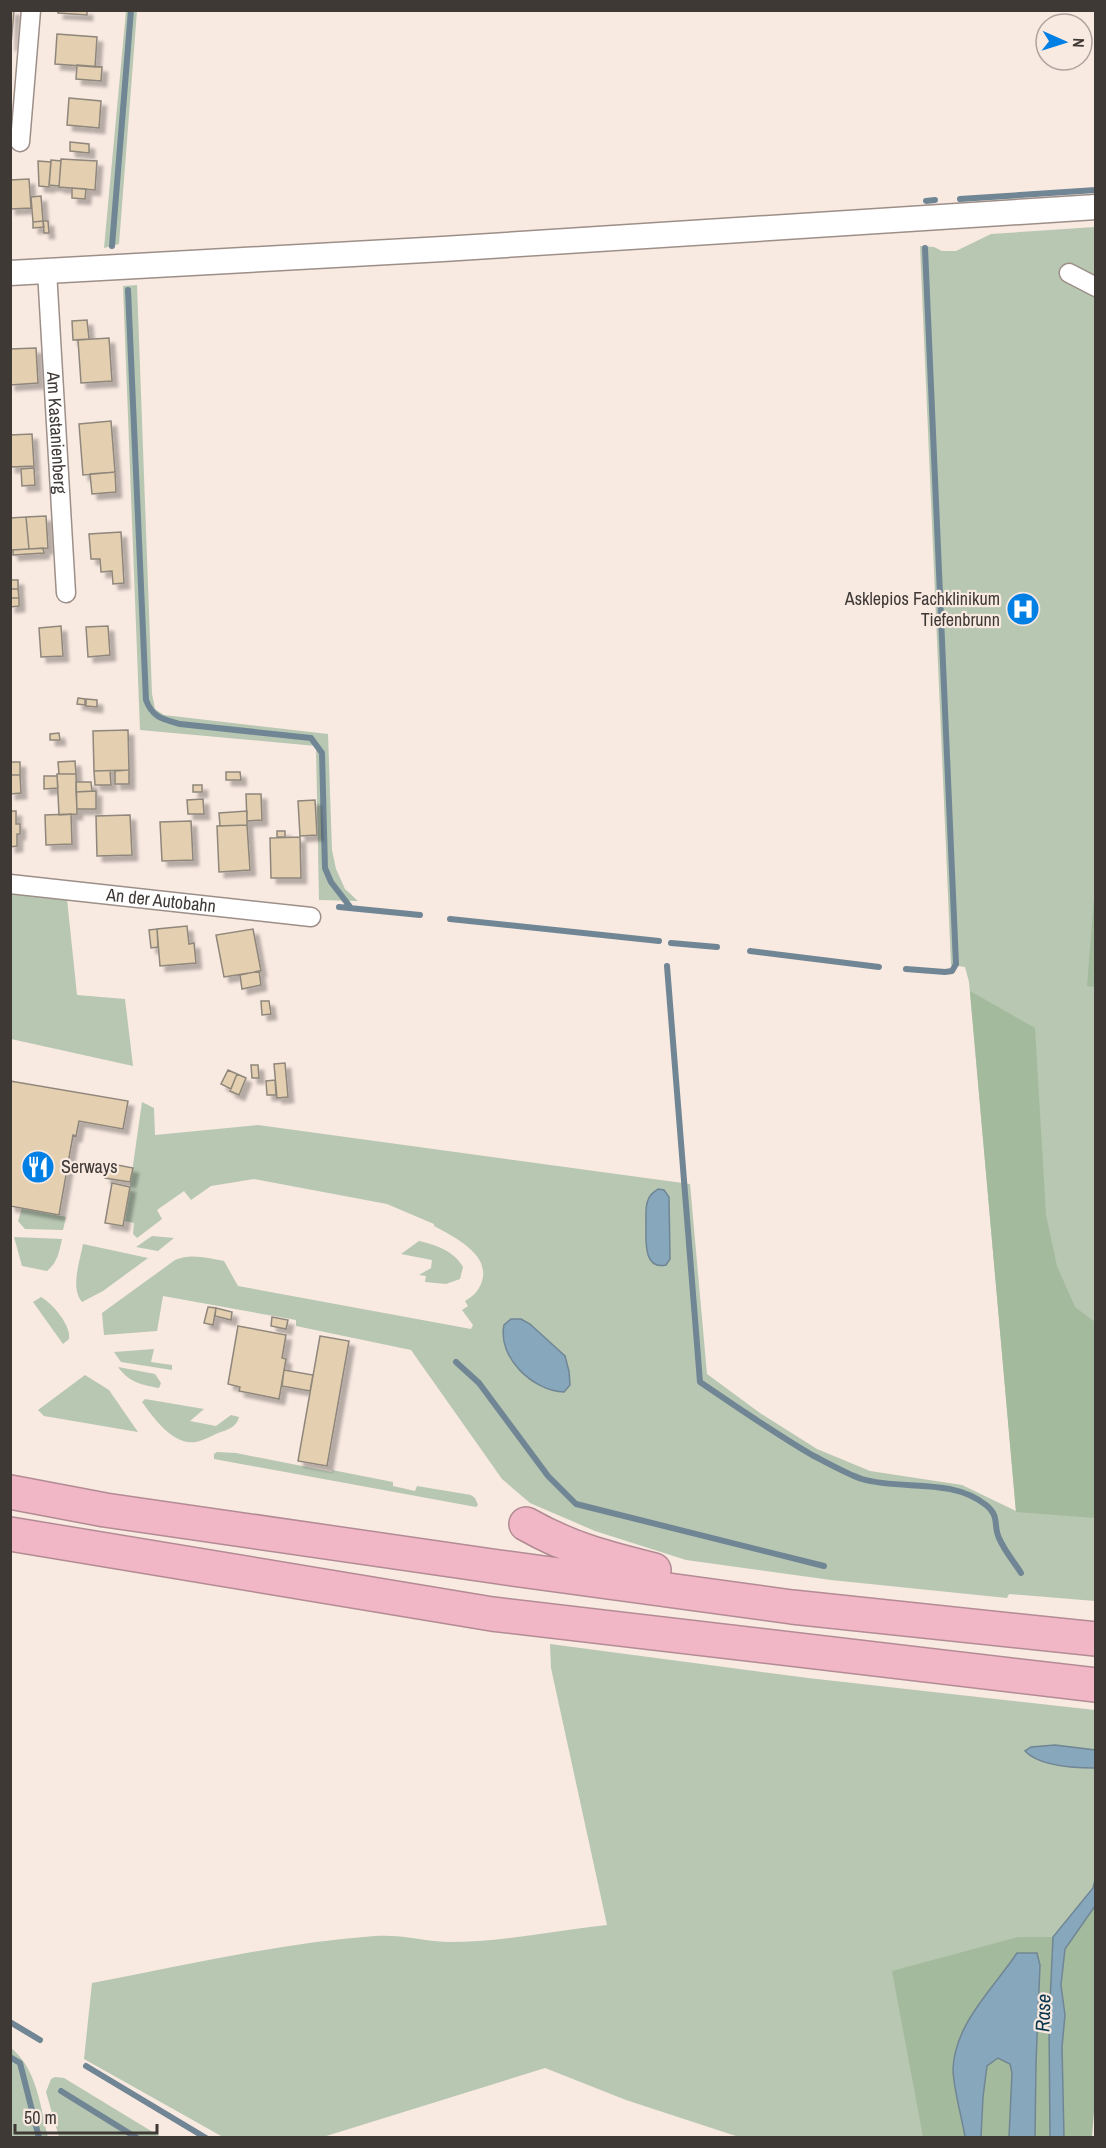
<svg xmlns="http://www.w3.org/2000/svg" width="1106" height="2148" font-family="'Archivo Narrow',sans-serif">
	<style>
		.green { fill: #b7c7b2 }
		.forest { fill: #a4ba9d }
		.water { fill: #86a7bc; stroke: #718694; stroke-width: 1.5 }
		.lines { fill: none; stroke-linecap: round; stroke-linejoin: round }
		.stream { stroke: #718694; stroke-width: 6 }
		.building { fill: #e4d0b0; stroke: #8f877b; stroke-width: 1.5; filter: url(#shadow) }
		.minor-casing { stroke: #9d8f88; stroke-width: 21 }
		.tertiary-casing { stroke: #9d8f88; stroke-width: 27 }
		.motorway-casing { stroke: #b38b94; stroke-width: 36 }
		.minor { stroke: #fff; stroke-width: 18 }
		.tertiary { stroke: #fff; stroke-width: 24 }
		.motorway { stroke: #f1b7c6; stroke-width: 33 }
		.labels { text-anchor: middle; stroke-width: 4.5; stroke-linejoin: round; paint-order: stroke }
		.street-label { font-size: 18px; fill: #3f3936; stroke: #f8e9e1 }
		.poi-label { font-size: 18px; fill: #3f3936; stroke: #f8e9e1; text-anchor: end }
		.water-label { font-size: 20px; font-style: italic; fill: #08364d; stroke: #f8e9e1 }
	</style>
	<defs>
		<filter id="shadow"><feDropShadow dx="5.5" dy="5.5" stdDeviation="1.5" flood-color="#0004"/></filter>
	</defs>
	<rect width="100%" height="100%" fill="#f8e9e1"/>
	<path class="green" d="M126 11H137L119 244 104 248Z
		M1095 227V1601L1009 1594 1007 1598 831 1580 686 1560 595 1531 530 1503 502 1479 411 1350 296 1326V1320L163 1296 157 1331 104 1335 102 1313 175 1260C191 1253 207 1258 224 1261L238 1286 471 1329 473 1325 462 1310 468 1306 465 1301C473 1296 477 1293 481 1284 493 1255 454 1237 434 1226V1224L387 1204 254 1179 211 1186 191 1200 184 1191 157 1210 162 1219 137 1238 133 1234 134 1223 125 1221 142 1102 154 1108 155 1135 258 1125 690 1184 707 1374 760 1413 817 1449 870 1471 962 1485 1016 1511 969 982 965 967 951 965 920 246 934 247 942 251H956L991 234Z
		M137 285 152 694 155 709 164 715 328 734 332 850 336 869 345 889 358 901 319 900 316 746 140 730 123 286Z
		M11 892 67 899 77 995 125 999 133 1066 11 1039Z
		M22 1208 66 1217 63 1230 25 1229 18 1221Z
		M152 1236 174 1238 158 1251 136 1247Z
		M14 1237 62 1239C59 1252 58 1262 47 1271L22 1266Z
		M419 1241C436 1245 454 1251 463 1267L460 1279 446 1284 425 1282 426 1276 419 1275 431 1268 432 1260 401 1254Z
		M83 1244 148 1258 103 1291 82 1302C70 1288 80 1261 83 1244Z
		M41 1297C53 1304 71 1325 69 1339L63 1344 33 1302Z
		M154 1349 151 1362 172 1365V1370L121 1362 114 1352Z
		M118 1367 155 1374 161 1383 159 1388C141 1385 129 1382 118 1367Z
		M85 1375 109 1390 138 1432 44 1416 38 1410Z
		M145 1399 204 1409 190 1421 216 1426 231 1415 239 1417C237 1427 227 1430 218 1433 211 1436 204 1440 196 1442 173 1446 153 1417 142 1402Z
		M217 1452 236 1453 332 1472V1470L393 1482V1486L415 1491 417 1486 471 1495 475 1498 478 1505 476 1507 214 1459V1454Z
		M550 1644 808 1678 1095 1710V1906L1065 1949 1064 2137H739L626 2100 545 2068 323 2137H223L84 2059 92 1983C186 1965 280 1943 375 1936 400 1934 423 1941 448 1942 501 1942 554 1931 607 1925L551 1668Z
		M10 2047C37 2068 40 2106 48 2137H11Z
		M55 2077 64 2078 161 2137H59L46 2092 51 2079Z"/>
	<path class="forest" d="M1095 885 1096 987H1095L1087 986Z
		M970 991 1035 1028 1046 1215 1057 1266 1075 1307 1095 1322V1518L1016 1512Z
		M1095 1906 1096 2086 1092 2137H923L892 1971 1018 1937H1053L1065 1949Z"/>
	<path class="water" d="M658 1189 664 1190 669 1197 670 1259 666 1265C643 1270 646 1240 646 1224 646 1217 645 1207 648 1200 650 1194 653 1193 658 1189Z
		M511 1319H521L530 1324 565 1356 569 1371 570 1385 564 1392C533 1391 497 1357 504 1325Z
		M1055 1745 1095 1750V1768C1075 1768 1039 1766 1025 1751L1031 1747Z
		M1095 1880V1906L1065 1949 1061 1985 1065 2015 1062 2047 1064 2137H1050L1049 2024 1053 1937 1093 1888Z
		M1017 1953H1037L1040 1965 1036 2063 1035 2137H1009L1012 2073 1010 2064 998 2058 987 2066 983 2097 981 2137H965C962 2118 953 2087 953 2069 955 2023 993 1989 1017 1953Z"/>
	<g class="lines">
		<path class="stream" d="M960 199 1096 190
			M926 201 935 200
			M112 246 131 10
			M128 290 146 700C153 718 162 719 180 724L311 738 322 753 325 868 331 882 351 908
			M339 907 420 915
			M450 919 659 941
			M671 943 717 947
			M750 951 879 967
			M667 966 700 1382C737 1407 774 1433 812 1455 828 1463 845 1473 862 1479 902 1491 951 1477 986 1505 1000 1516 993 1525 999 1538 1004 1550 1014 1562 1021 1573
			M906 969 945 972 952 971 956 964 925 248
			M456 1362 479 1383 548 1476 576 1504 824 1566
			M10 2022 40 2040
			M10 2057 20 2063 39 2138
			M86 2066 206 2138
			M61 2091 137 2138"/>
	</g>
	<path class="building" d="M10 10H14L11 45H10Z
		M58 10H87V15L58 13Z
		M57 34 97 37 95 67 55 64Z
		M77 65 102 67 101 81 76 79Z
		M69 98 101 101 99 128 67 125Z
		M70 142 89 144V153L70 151Z
		M61 159 97 161 95 190 59 187Z
		M51 160 61 161 59 186 49 185Z
		M38 161 51 162 49 187 39 186Z
		M29 179 31 208 10 209V180Z
		M72 188 86 189 85 199 72 198Z
		M41 196 43 221 33 222 31 197Z
		M43 221H48L49 233H44Z
		M43 221 44 227 33 228V222Z
		M87 320 89 339 73 340 72 321Z
		M109 338 112 381 81 383 78 340Z
		M36 348 38 383 10 385V349Z
		M111 421 115 472 83 475 79 424Z
		M32 434 34 466 10 467V435Z
		M34 468 35 485 22 486 21 469Z
		M115 472 116 492 92 494 90 474Z
		M46 516 48 548 29 549 26 517Z
		M26 517 29 549 10 550V518Z
		M121 532 124 583 113 584 112 571 101 572 100 559H91L89 534Z
		M43 548 44 553 13 555V550Z
		M10 580H18V589H10Z
		M10 589H18L19 598H10Z
		M10 598H19V606L10 607Z
		M61 626 63 656 41 657 39 628Z
		M108 626 110 655 88 657 86 627Z
		M78 698 85 699V705L77 704Z
		M86 699 97 700V707L86 706Z
		M128 730 129 770 94 771 93 731Z
		M59 733 60 740H50V734Z
		M75 761 76 774H59L58 762Z
		M10 762H20V775H10Z
		M129 770V784H115V771Z
		M94 771H110L111 785H95Z
		M226 772H240L241 780H226Z
		M57 774H76L77 814 59 815Z
		M10 775H20L21 793 10 794Z
		M44 776H57L58 788 44 789Z
		M76 782H91L92 791 76 792Z
		M193 785H202V792H193Z
		M96 791V809H77L76 792Z
		M246 794H261L262 820 247 821Z
		M203 799 204 814H188L187 800Z
		M315 800 317 835 300 836 298 801Z
		M10 811H16V824H20V834H17V846L10 847Z
		M247 811V825L220 826 219 813Z
		M71 814 72 844 46 845 45 815Z
		M130 815 132 855 97 856 96 816Z
		M191 821 193 860 162 861 160 822Z
		M247 825 250 870 219 872 217 826Z
		M277 831H285V837H277Z
		M300 837 301 878H271L270 838Z
		M187 926 189 944 194 943 196 963 160 966 157 929Z
		M157 929 158 947 151 948 149 930Z
		M253 929 261 971 224 977 216 935Z
		M259 971 261 985 242 989 240 975Z
		M261 1001H269L271 1014 262 1015Z
		M285 1063 288 1097 277 1098 274 1064Z
		M251 1065H258L259 1078H252Z
		M228 1070 237 1074 231 1089 221 1084Z
		M237 1074 246 1078 239 1095 230 1091Z
		M275 1080 276 1095H267L266 1081Z
		M10 1081 128 1101 123 1129 79 1121 76 1136 73 1135 59 1215 10 1206Z
		M107 1163 133 1168 130 1182 105 1178Z
		M112 1183 130 1187 123 1226 105 1223Z
		M208 1307 216 1308 213 1325 204 1323Z
		M216 1308 232 1312 231 1320 215 1316Z
		M272 1317 288 1320 286 1329 271 1326Z
		M238 1326 286 1335 282 1358 286 1359 279 1399 239 1391 240 1387 228 1384Z
		M320 1336 349 1341 327 1466 298 1461Z
		M284 1370 313 1375 310 1391 282 1386Z"/>
	<g class="lines">
		<g class="minor-casing">
			<g id="minor">
				<path d="M20 142 31 10"/>
				<path id="s1" d="M47 271 66 593"/>
				<path d="M1069 273 1096 287"/>
				<path id="s2" d="M10 884 311 917"/>
			</g>
		</g>
		<g class="tertiary-casing">
			<path id="tertiary" d="M10 273 443 249 1096 207"/>
		</g>
		<g class="motorway-casing">
			<path id="motorway" d="M10 1492 105 1510 499 1567 792 1607 1096 1639
				M526 1524C570 1549 606 1558 654 1570
				M10 1534 492 1614 1096 1685"/>
		</g>
		<use href="#minor" class="minor"/>
		<use href="#tertiary" class="tertiary"/>
		<use href="#motorway" class="motorway"/>
	</g>
	<defs>
		<g id="hospital-disc" transform="scale(1.725)"><circle r="9.5" fill="#007fe5" stroke="#f8e9e1"/><path d="M-5-5h3v3.5h4V-5h3V5h-3V1.5h-4V5h-3Z" fill="#fff"/></g>
		<g id="restaurant-disc" transform="scale(1.725)"><circle r="9.5" fill="#007fe5" stroke="#f8e9e1"/><path d="M-5-6h1v4h1v-4h1v4h1v-4h1v5L-1.5 .5V6h-2V.5L-5-1ZM5-6V6H3V1.5H1.5Q1.5-4 5-6Z" fill="#fff"/></g>
	</defs>
	<g fill-rule="evenodd">
		<use href="#hospital-disc" x="1023" y="609"/>
		<use href="#restaurant-disc" x="38" y="1167"/>
	</g>
	<g class="labels">
		<g class="street-label">
			<text dy="6" stroke="none"><textPath href="#s1" startOffset="162">Am Kastanienberg</textPath></text>
			<text dy="6" stroke="none"><textPath href="#s2" startOffset="152">An der Autobahn</textPath></text>
		</g>
		<g class="poi-label">
			<text x="1000" y="605">Asklepios Fachklinikum<tspan x="1000" dy="21">Tiefenbrunn</tspan></text>
			<text x="61" y="1173" text-anchor="start">Serways</text>
		</g>
		<g class="water-label">
			<text transform="translate(1043 2013) rotate(-88)" y="7">Rase</text>
		</g>
	</g>
	<rect width="1106" height="2148" fill="none" stroke="#3f3936" stroke-width="24"/>
	<g transform="translate(1064 42) rotate(93)"><circle r="28" fill="#f8e9e1" stroke="#aea39d" stroke-width="1.5"/>
	<path d="M0-4.5L10 22L0 15L-10 22Z" fill="#007fe5"/>
	<text y="-9" font-size="16" font-weight="bold" text-anchor="middle" fill="#3f3936">N</text>
	</g>
	<path d="M15 2124v9h142v-9" fill="none" stroke="#3f3936" stroke-width="3"/>
	<text x="24" y="2124" font-size="18" fill="#3f3936" stroke="#f8e9e1" stroke-width="4.5" paint-order="stroke">50 m</text>
</svg>
